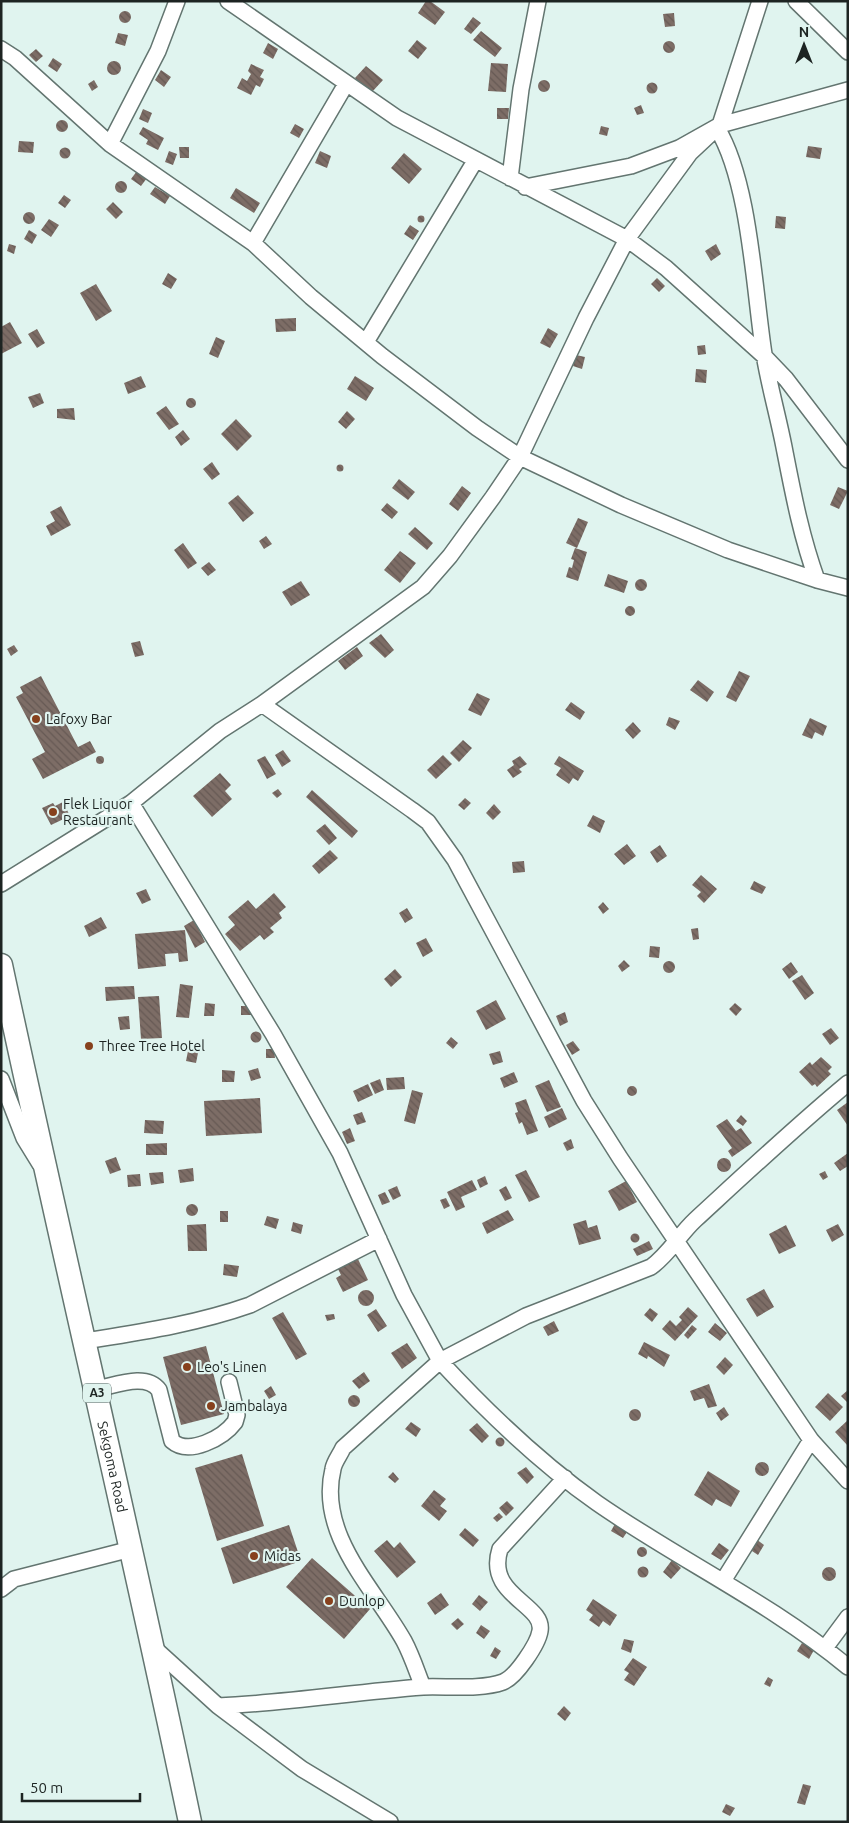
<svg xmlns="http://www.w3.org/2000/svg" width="849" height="1823" font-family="Ubuntu,sans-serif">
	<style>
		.building { fill: url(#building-back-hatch) }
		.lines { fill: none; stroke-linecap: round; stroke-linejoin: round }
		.minor-casing { stroke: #637570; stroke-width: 18 }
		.highway-casing { stroke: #637570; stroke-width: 25 }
		.minor { stroke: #fff; stroke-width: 15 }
		.highway { stroke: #fff; stroke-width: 22 }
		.poi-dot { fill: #87411d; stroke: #e0f4ef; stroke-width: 2 }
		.labels { text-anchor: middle; stroke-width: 4.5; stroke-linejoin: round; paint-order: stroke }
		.shield { fill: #e0f4ef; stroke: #586260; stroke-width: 1 }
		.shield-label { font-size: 12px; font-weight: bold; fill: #1d2422 }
		.poi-label { font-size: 14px; fill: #1d2422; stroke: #e0f4ef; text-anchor: start }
		.street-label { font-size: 14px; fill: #1d2422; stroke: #e0f4ef }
	</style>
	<defs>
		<pattern id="building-back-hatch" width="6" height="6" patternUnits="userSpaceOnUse" patternTransform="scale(1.25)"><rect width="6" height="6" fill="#7d6d66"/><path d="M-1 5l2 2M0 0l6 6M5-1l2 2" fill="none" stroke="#665954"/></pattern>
	</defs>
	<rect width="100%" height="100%" fill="#e0f4ef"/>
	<path class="building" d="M426 1H430L445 12 435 25 418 13Z
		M119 17a6 6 0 1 1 12 0a6 6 0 1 1-12 0Z
		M674 13 675 26 665 27 663 14Z
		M473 17 481 23 471 34 464 29Z
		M481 31 502 48 495 57 473 40Z
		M118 33 128 35 125 46 115 43Z
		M417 40 427 48 418 59 408 51Z
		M663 47a6 6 0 1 1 12 0a6 6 0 1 1-12 0Z
		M268 43 278 49 273 59 263 53Z
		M36 49 43 56 36 62 29 55Z
		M53 58 62 64 57 72 48 66Z
		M107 68a7 7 0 1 1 14 0a7 7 0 1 1-14 0Z
		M491 63 508 64 506 92 488 91Z
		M251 64 264 70 260 77 264 79 260 87 256 85 251 95 237 88 242 78 247 81 251 74 248 71Z
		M366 66 383 80 372 92 355 78Z
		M161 70 171 77 164 87 155 80Z
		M94 80 98 87 92 91 88 84Z
		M538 86a6 6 0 1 1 12 0a6 6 0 1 1-12 0Z
		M646.5 88a5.5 5.5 0 1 1 11 0a5.5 5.5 0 1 1-11 0Z
		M641 105 644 113 637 115 634 108Z
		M497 108H509L508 119H497Z
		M143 109 152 113 148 123 139 119Z
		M56 126a6 6 0 1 1 12 0a6 6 0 1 1-12 0Z
		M295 124 304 129 299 138 290 133Z
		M601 126 609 128 607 136 599 134Z
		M143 127 164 138 158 150 146 144 148 140 139 134Z
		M19 141 34 142 33 153 18 152Z
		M808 146 822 148 820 159 806 157Z
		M179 147H189V158H180Z
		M59.5 153a5.5 5.5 0 1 1 11 0a5.5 5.5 0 1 1-11 0Z
		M169 151 177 154 173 165 165 162Z
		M320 151 331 156 327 168 315 163Z
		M404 153 422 169 409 184 391 168Z
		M137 171 147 178 141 186 131 179Z
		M115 187a6 6 0 1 1 12 0a6 6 0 1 1-12 0Z
		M155 187 170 196 165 204 150 194Z
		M236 188 260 203 254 213 230 198Z
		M64 195 71 200 65 208 58 203Z
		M113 202 123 212 116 219 106 209Z
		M23 218a6 6 0 1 1 12 0a6 6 0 1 1-12 0Z
		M417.5 219a3.5 3.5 0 1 1 7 0a3.5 3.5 0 1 1-7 0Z
		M776 216 786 217 785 229 775 228Z
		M49 219 59 225 51 237 41 230Z
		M410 225 419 231 413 240 404 234Z
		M29 230 37 235 32 244 24 239Z
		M9 244 16 246 14 254 7 251Z
		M716 244 721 254 711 261 705 251Z
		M168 273 177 279 171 289 162 284Z
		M657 278 665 286 659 292 651 284Z
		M96 284 112 311 96 321 80 293Z
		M296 318V331L276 332 275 319Z
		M10 322 22 343 1 354V327Z
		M548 328 558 334 550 348 540 343Z
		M37 329 45 343 37 348 28 334Z
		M216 337 225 341 218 358 209 354Z
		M705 345 706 354 698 355 697 346Z
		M576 355 585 357 582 369 573 366Z
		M696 369 707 370 706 383 695 382Z
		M141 376 146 387 128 394 124 383Z
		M355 376 374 388 366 401 347 389Z
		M40 393 44 403 33 408 28 397Z
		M186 403a5 5 0 1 1 10 0a5 5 0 1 1-10 0Z
		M166 406 179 424 169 430 156 413Z
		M74 408 75 420 57 418V409Z
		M347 411 355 419 346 429 338 422Z
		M236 419 252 436 237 451 221 434Z
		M183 430 190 439 181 446 175 437Z
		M212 462 220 474 212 480 203 469Z
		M336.5 468a3.5 3.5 0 1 1 7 0a3.5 3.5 0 1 1-7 0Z
		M399 479 415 492 408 500 392 488Z
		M462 486 471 493 458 511 449 504Z
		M838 487 848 491 839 509 830 505Z
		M238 495 254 513 243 522 228 503Z
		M387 503 398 512 392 519 381 510Z
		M61 506 71 525 51 536 46 526 55 521 50 512Z
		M578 518 588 522 577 548 566 543Z
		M415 527 433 543 427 550 408 534Z
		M266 536 272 544 264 549 259 541Z
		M183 543 197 563 188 569 174 550Z
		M575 548 587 552 578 581 566 577 569 567 572 568 574 560 571 559Z
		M400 551 416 563 400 583 384 570Z
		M209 562 216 570 208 576 201 568Z
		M608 574 628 581 624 593 604 586Z
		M635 585a6 6 0 1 1 12 0a6 6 0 1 1-12 0Z
		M301 581 310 595 291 606 282 592Z
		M625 611a5 5 0 1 1 10 0a5 5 0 1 1-10 0Z
		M381 634 394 650 385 658 369 643Z
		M140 641 144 655 135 657 131 643Z
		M14 645 18 651 11 656 7 649Z
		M357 647 363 656 345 670 338 661Z
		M739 671 750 676 736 702 726 697Z
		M41 676 78 747 90 741 96 752 43 779 32 759 45 752 16 697 23 693 20 687Z
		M698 680 714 692 707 702 690 690Z
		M477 693 490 699 481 716 468 710Z
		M571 702 585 712 580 720 565 710Z
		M669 717 680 721 675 730 666 725Z
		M810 718 827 726 823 736 815 732 812 739 802 735Z
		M633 722 641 731 633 739 625 730Z
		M463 740 472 748 459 762 450 753Z
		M283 750 291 761 282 767 275 755Z
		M443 755 452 764 436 779 427 770Z
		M96 760a4 4 0 1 1 8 0a4 4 0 1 1-8 0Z
		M265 756 276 774 267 779 257 760Z
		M520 756 527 764 519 769 522 772 513 778 507 770 514 765 512 761Z
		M559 756 584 771 578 781 573 778 569 784 556 775 561 768 554 764Z
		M220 773 231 785 225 791 232 799 212 817 193 796Z
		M278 789 282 794 277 798 272 793Z
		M312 790 358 831 352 838 306 797Z
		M465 798 471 803 464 810 458 805Z
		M63 802 70 816 51 825 42 808 53 803 55 806Z
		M494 804 501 812 493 820 486 813Z
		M593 815 605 821 600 833 587 826Z
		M325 824 337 838 329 845 316 831Z
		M627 844 636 856 624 865 614 854Z
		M660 845 667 856 657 863 650 852Z
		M330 850 338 858 319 874 312 866Z
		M524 861 525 872 513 873 512 862Z
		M701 875 717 889 704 903 697 896 701 892 692 885Z
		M754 881 766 887 762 894 750 889Z
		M146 889 151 900 142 904 136 893Z
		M274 893 286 907 279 913 282 918 270 928 274 932 264 940 260 935 240 951 225 934 235 925 228 917 248 900 256 909Z
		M603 902 609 909 603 914 598 907Z
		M407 908 413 918 405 923 399 913Z
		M101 917 107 928 89 937 84 926Z
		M194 920 205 942 195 948 184 926Z
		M698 928 699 939 693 940 691 929Z
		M185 930 188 961 179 962 178 953 165 954 166 966 138 969 135 934Z
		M426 938 433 951 423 957 416 943Z
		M650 946 660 947 659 958 649 957Z
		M624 960 630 966 622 972 618 966Z
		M663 967a6 6 0 1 1 12 0a6 6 0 1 1-12 0Z
		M791 962 798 972 789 979 782 969Z
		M395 969 402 977 391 987 384 979Z
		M802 975 814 993 805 1000 792 981Z
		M180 984 193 986 189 1018 176 1017Z
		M134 986 135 999 106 1001 105 987Z
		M159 996 162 1038 141 1039 138 997Z
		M496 1000 506 1019 486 1030 476 1011Z
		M205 1003 215 1004 214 1016H204Z
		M735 1003 742 1009 736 1016 729 1009Z
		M241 1006H251V1015H241Z
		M565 1012 568 1022 560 1026 556 1016Z
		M129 1016 130 1029 120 1030 118 1017Z
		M831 1028 839 1038 830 1045 822 1034Z
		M250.5 1037a5.5 5.5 0 1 1 11 0a5.5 5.5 0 1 1-11 0Z
		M451 1037 458 1043 453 1049 446 1043Z
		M190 1041 200 1043 196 1063 186 1061Z
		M573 1041 580 1050 572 1055 566 1045Z
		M266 1049H274L275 1058H266Z
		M500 1051 503 1062 493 1065 489 1054Z
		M821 1057 832 1067 828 1071 831 1074 817 1087 815 1084 812 1086 799 1072 810 1062 812 1065Z
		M258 1068 261 1078 251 1081 248 1071Z
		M222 1070 235 1071 234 1082H222Z
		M514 1072 518 1082 504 1088 500 1078Z
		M404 1077 405 1089 387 1090 386 1078Z
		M380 1079 384 1090 375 1094 370 1083Z
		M549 1080 561 1107 547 1112 535 1086Z
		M368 1084 373 1095 358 1102 353 1091Z
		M627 1091a5 5 0 1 1 10 0a5 5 0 1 1-10 0Z
		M412 1090 423 1093 415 1124 404 1121Z
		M260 1098 262 1133 206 1136 204 1101Z
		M526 1099 538 1131 527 1135 522 1122 519 1124 515 1113 518 1112 515 1103Z
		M848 1102V1126L837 1110Z
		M562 1108 567 1119 549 1128 544 1117Z
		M362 1112 366 1122 357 1125 353 1115Z
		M741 1115 747 1121 743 1126 736 1121Z
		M727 1119 736 1131 741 1128 752 1143 732 1157 728 1151 732 1148 716 1126Z
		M145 1120 164 1121 163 1134 144 1133Z
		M350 1128 355 1141 347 1144 342 1132Z
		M571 1139 574 1148 567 1151 563 1143Z
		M167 1143V1155H146V1144Z
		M848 1153V1166L840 1171 834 1163Z
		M116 1157 121 1170 110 1174 105 1161Z
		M717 1165a7 7 0 1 1 14 0a7 7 0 1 1-14 0Z
		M193 1168 194 1181 180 1183 178 1170Z
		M526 1170 540 1197 529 1202 515 1175Z
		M825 1171 828 1177 823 1180 819 1174Z
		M163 1172 164 1183 151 1185 149 1173Z
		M140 1174 141 1186 128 1187 127 1175Z
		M485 1176 488 1184 480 1188 477 1180Z
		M472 1180 477 1190 461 1197 465 1207 456 1211 447 1192Z
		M626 1181 637 1202 619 1211 608 1191Z
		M397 1186 401 1196 393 1200 388 1190Z
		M506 1186 512 1198 505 1201 499 1190Z
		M385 1192 390 1202 382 1205 378 1195Z
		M446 1198 450 1206 444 1209 440 1200Z
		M186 1210a6 6 0 1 1 12 0a6 6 0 1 1-12 0Z
		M508 1210 514 1220 487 1234 482 1223Z
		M220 1211H228V1222H220Z
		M267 1216 279 1219 276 1229 264 1225Z
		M586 1220 588 1228 597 1225 601 1239 579 1245 573 1224Z
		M293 1222 303 1225 301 1234 291 1231Z
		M206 1224 207 1251H188L187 1225Z
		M838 1224 844 1235 832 1242 826 1230Z
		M786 1225 796 1246 779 1254 769 1234Z
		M630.5 1238a4.5 4.5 0 1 1 9 0a4.5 4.5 0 1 1-9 0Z
		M649 1241 653 1249 637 1256 633 1249Z
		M357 1257 368 1280 343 1292 336 1278 341 1275 337 1267Z
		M224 1264 239 1266 237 1277 223 1275Z
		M764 1289 774 1307 757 1317 746 1299Z
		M358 1298a8 8 0 1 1 16 0a8 8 0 1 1-16 0Z
		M688 1307 698 1316 675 1341 662 1329 670 1320 676 1326 682 1320 679 1317Z
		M650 1308 658 1314 652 1322 644 1315Z
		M376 1309 387 1326 378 1332 367 1315Z
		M283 1312 307 1354 296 1360 272 1318Z
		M334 1314 335 1319 327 1321 325 1315Z
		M554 1321 559 1331 548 1336 543 1327Z
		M715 1323 727 1333 720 1341 708 1332Z
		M692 1325 697 1329 688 1339 684 1335Z
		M644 1342 670 1355 664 1367 648 1356 647 1359 638 1354Z
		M407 1343 417 1358 402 1369 391 1353Z
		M206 1346 224 1414 181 1425 163 1357Z
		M725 1357 733 1365 724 1375 716 1367Z
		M364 1372 370 1381 359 1389 352 1381Z
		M709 1384 717 1406 708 1408 704 1398 694 1401 690 1391Z
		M271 1386 276 1395 269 1399 264 1391Z
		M848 1390V1403L841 1396Z
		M828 1393 843 1407 830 1421 815 1407Z
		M348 1401a6 6 0 1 1 12 0a6 6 0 1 1-12 0Z
		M724 1407 729 1415 721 1421 716 1413Z
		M629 1415a6 6 0 1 1 12 0a6 6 0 1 1-12 0Z
		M848 1420V1446L835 1432Z
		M411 1422 421 1429 416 1437 405 1429Z
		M477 1423 489 1436 482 1443 469 1430Z
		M495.5 1442a4.5 4.5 0 1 1 9 0a4.5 4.5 0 1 1-9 0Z
		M242 1454 264 1526 217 1541 195 1468Z
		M755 1469a7 7 0 1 1 14 0a7 7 0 1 1-14 0Z
		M526 1467 534 1477 527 1484 517 1473Z
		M708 1471 740 1491 731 1507 716 1499 712 1506 694 1495Z
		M393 1472 399 1479 395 1483 388 1477Z
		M434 1490 446 1499 440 1506 447 1511 439 1521 421 1506Z
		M507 1501 514 1508 506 1516 499 1508Z
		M499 1513 503 1517 497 1522 493 1518Z
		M616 1522 629 1529 623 1538 611 1531Z
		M289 1525 301 1561 233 1584 221 1548Z
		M465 1528 479 1540 473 1547 459 1535Z
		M756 1539 764 1545 758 1555 749 1549Z
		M387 1540 394 1548 400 1542 416 1562 397 1578 374 1551Z
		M719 1543 729 1550 721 1560 711 1554Z
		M637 1552a5 5 0 1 1 10 0a5 5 0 1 1-10 0Z
		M312 1558 370 1609 344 1639 286 1587Z
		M672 1560 681 1568 671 1579 663 1572Z
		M637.5 1572a5.5 5.5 0 1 1 11 0a5.5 5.5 0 1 1-11 0Z
		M822 1574a7 7 0 1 1 14 0a7 7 0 1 1-14 0Z
		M441 1593 449 1605 435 1615 427 1603Z
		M479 1595 488 1602 480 1611 472 1604Z
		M593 1599 617 1615 610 1626 603 1621 599 1627 589 1620 593 1615 586 1610Z
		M458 1618 464 1624 457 1630 451 1624Z
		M481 1625 490 1631 484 1639 476 1633Z
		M624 1639 634 1641 631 1653 621 1649Z
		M802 1643 814 1650 809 1659 797 1651Z
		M495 1647 501 1651 496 1659 490 1656Z
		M633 1658 647 1667 634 1686 624 1680 629 1673 624 1670Z
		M768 1677 773 1680 770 1687 764 1684Z
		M564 1706 571 1713 565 1721 557 1714Z
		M803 1784 811 1786 805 1805 797 1803Z
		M726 1804 735 1808 730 1816 722 1812Z"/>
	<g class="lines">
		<g class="minor-casing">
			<path id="minor" d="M228 1 397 118 627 239 666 268 764 356 786 379 848 460
				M796 1 848 52
				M1 49 15 58 110 144 253 243 311 297 382 356 477 428 520 457 621 505 728 550 817 580 848 588
				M717 128C750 182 754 290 764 354 769 385 778 416 784 447 793 493 801 536 817 580
				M110 144 158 51 177 1
				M510 178 521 89 538 1
				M525 187 631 166 679 148 720 125 848 90
				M253 243 346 84
				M366 342 475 161
				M262 704 423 587 450 556 493 497 520 457 586 318 627 239 690 153 720 125 760 1
				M131 803 273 1034 340 1153 404 1295 440 1361 343 1448C340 1455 334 1462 333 1469 317 1535 375 1589 404 1641 412 1656 417 1672 423 1687
				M1 884 131 803 220 731 262 704 412 810 428 822 455 860 584 1101 620 1158 811 1440 848 1481
				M1 1079 24 1138 40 1164
				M848 1083C795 1127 745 1174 695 1220 679 1235 669 1254 651 1267L526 1316 440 1361C488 1413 539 1462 597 1503 679 1560 771 1603 848 1667
				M85 1341C141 1332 196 1324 250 1305L379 1239
				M96 1389C114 1386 146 1372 159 1390L172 1441C189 1456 223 1438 235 1422L237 1415 229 1382
				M723 1581 811 1440
				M1 1589 14 1579 131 1549
				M153 1647 218 1706 302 1769 390 1822
				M825 1648 848 1617
				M218 1706C287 1703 355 1692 423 1687 447 1686 481 1690 503 1682 516 1677 538 1644 540 1631 545 1604 485 1596 500 1549L565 1478"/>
		</g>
		<g class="highway-casing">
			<g id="highway">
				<path id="s1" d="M1 965C62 1251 130 1535 190 1822"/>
			</g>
		</g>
		<use href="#minor" class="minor"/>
		<use href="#highway" class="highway"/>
	</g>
	<g class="poi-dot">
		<circle cx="36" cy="719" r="5"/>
		<circle cx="53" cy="812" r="5"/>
		<circle cx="89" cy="1046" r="5"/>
		<circle cx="187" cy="1367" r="5"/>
		<circle cx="211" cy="1406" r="5"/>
		<circle cx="254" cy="1556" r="5"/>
		<circle cx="329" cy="1601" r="5"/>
	</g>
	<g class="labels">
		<rect class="shield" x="83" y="1383.5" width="28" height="19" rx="4"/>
		<g class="shield-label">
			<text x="97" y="1397">A3</text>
		</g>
		<g class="poi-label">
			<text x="46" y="724">Lafoxy Bar</text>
			<text x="63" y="809">Flek Liquor<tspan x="63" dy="16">Restaurant</tspan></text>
			<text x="99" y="1051">Three Tree Hotel</text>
			<text x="197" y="1372">Leo's Linen</text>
			<text x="221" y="1411">Jambalaya</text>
			<text x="264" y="1561">Midas</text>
			<text x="339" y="1606">Dunlop</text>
		</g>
		<g class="street-label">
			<text dy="5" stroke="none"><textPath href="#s1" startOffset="514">Sekgoma Road</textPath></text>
		</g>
	</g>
	<rect width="849" height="1823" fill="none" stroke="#1d2422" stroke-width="5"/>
	<g transform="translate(804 45)" stroke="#e0f4ef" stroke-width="4" paint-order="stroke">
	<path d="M0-4L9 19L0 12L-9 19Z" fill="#1d2422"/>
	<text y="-8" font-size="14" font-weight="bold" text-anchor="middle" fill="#1d2422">N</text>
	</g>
	<path d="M22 1793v8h118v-8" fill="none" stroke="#1d2422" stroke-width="2.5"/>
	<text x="30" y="1793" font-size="15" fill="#1d2422" stroke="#e0f4ef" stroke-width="4" paint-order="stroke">50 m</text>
</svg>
